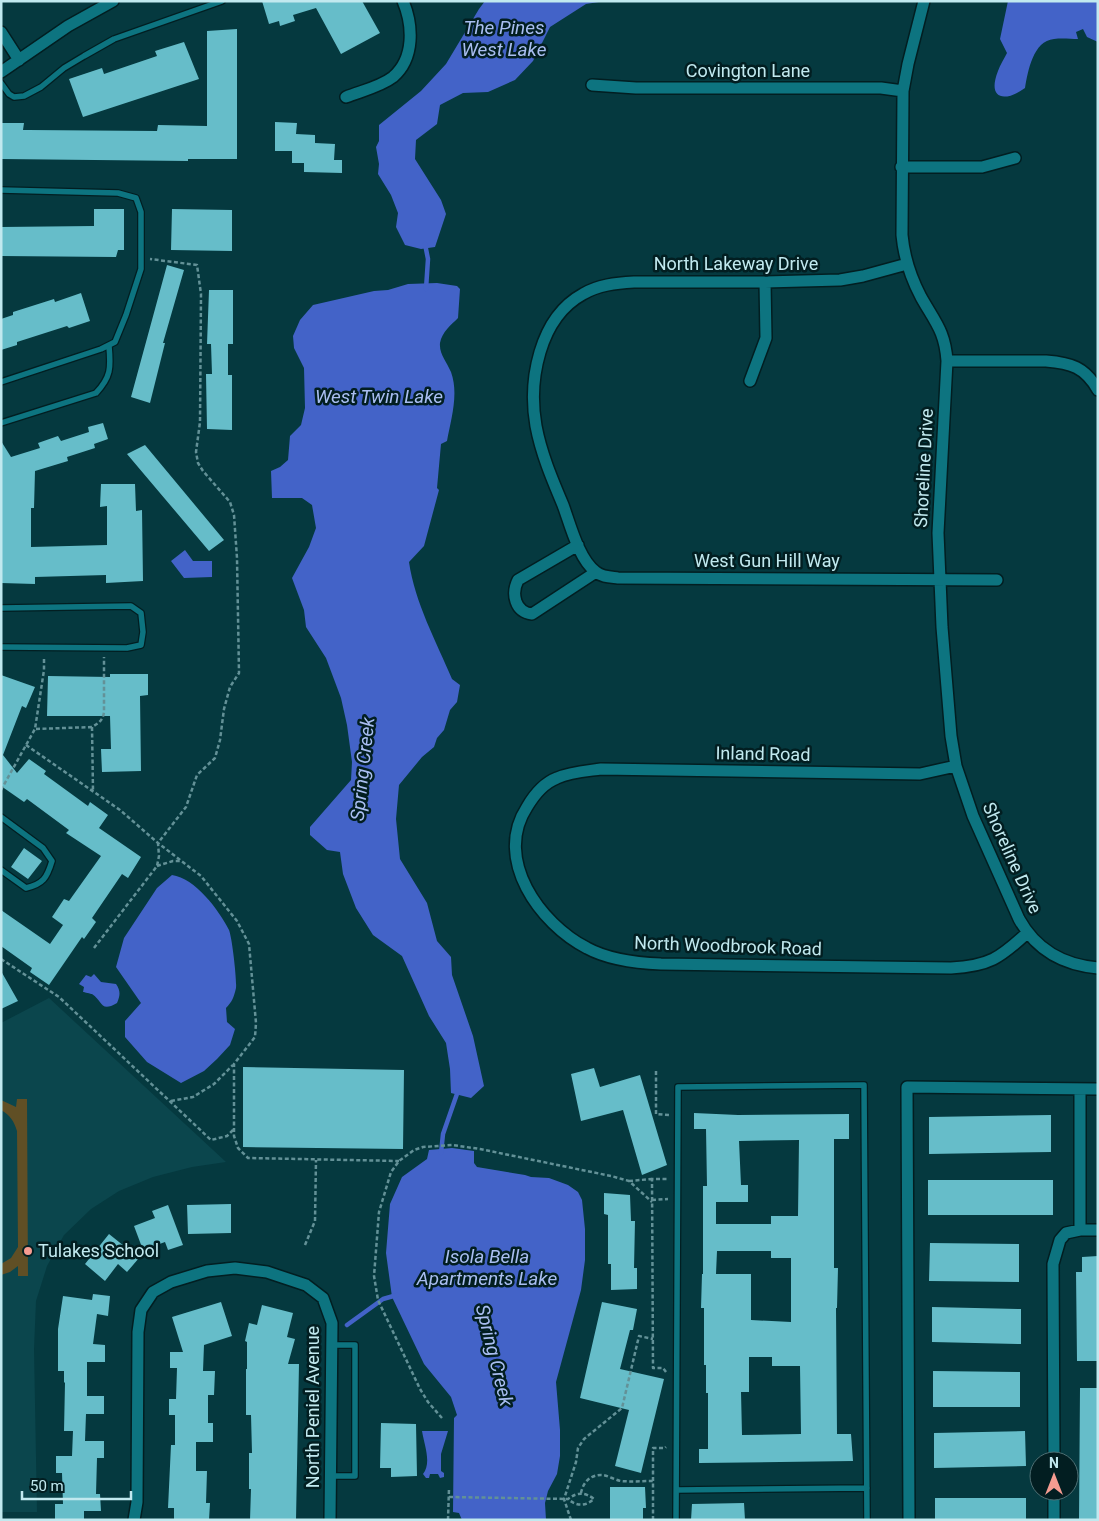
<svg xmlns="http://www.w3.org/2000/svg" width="1099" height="1521" font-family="Roboto,sans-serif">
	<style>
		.built { fill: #0b464d }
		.green { fill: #604f25 }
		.water { fill: #4363c8 }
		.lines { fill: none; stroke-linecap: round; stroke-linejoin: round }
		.stream { stroke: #4363c8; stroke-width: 4.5 }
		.building { fill: #66bdc9; fill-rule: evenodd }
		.service-casing { stroke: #021e21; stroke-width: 8 }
		.minor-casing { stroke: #021e21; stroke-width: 14 }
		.path { stroke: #639197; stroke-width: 2.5; stroke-dasharray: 4 2.5; stroke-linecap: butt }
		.service { stroke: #0d7480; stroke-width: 5.5 }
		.minor { stroke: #0d7480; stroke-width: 11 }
		.poi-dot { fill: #f59c91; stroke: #021e21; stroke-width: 2 }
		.labels { text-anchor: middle; stroke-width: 5; stroke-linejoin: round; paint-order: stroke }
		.street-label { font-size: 18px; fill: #c1e9ef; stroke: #021e21 }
		.poi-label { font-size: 18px; fill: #c1e9ef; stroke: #021e21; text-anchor: start }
		.water-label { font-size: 19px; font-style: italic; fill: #a9bef1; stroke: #021e21 }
	</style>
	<rect width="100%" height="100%" fill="#05393f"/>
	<path class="built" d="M49 998 226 1162 192 1167 153 1177 119 1191 91 1209 64 1235 47 1266 36 1301 34 1349 37 1512H1V1023Z"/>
	<path class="green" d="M17 1099H27L28 1276H18V1266L10 1272 1 1275V1264L11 1258 18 1247 17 1131C14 1121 10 1115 1 1110V1100L16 1107Z"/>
	<path class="water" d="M485 1H605L586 4 550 27 533 61 515 80 488 92 463 93 440 105 437 124 416 140 415 159 441 200 446 214 435 247 421 249 405 245 396 227 398 213 391 195 378 174 379 164 376 147 379 141V125L421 91 446 64 479 9Z
		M1008 1H1098V42L1087 37 1083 29 1076 32 1078 39C1071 39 1062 38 1054 39 1033 41 1028 71 1025 88 1004 103 987 99 998 71 1000 65 1004 59 1007 53L1000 39Z
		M437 283 457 286 460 289 458 318C451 325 442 332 440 343 439 354 447 362 451 372 459 394 451 419 447 441L441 444 437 488 439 490 424 546 409 562C415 603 436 641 452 679L460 685 457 702 450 710 444 730 437 738 434 747 422 757 399 785 396 819 400 859 427 903 437 941 451 957 452 975 473 1036 484 1086 471 1098 451 1093 450 1069 446 1043 429 1016 402 956 373 935 356 908 343 874 340 852 327 850 310 835V827L351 780 352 762 347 725 341 698 326 658 306 627 304 610 292 578 309 547 316 528 312 505 302 498H272L271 471 280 467 288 460 290 436 301 425 305 408 304 368 294 348 293 336 300 320 313 305 374 291 388 290 408 284Z
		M185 550 193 561H212V577L184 578 171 561Z
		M172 875C195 878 219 910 229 930 232 937 237 980 236 988 234 997 232 1002 226 1008L227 1022 235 1029 230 1045 217 1059 204 1071 181 1083 147 1062 125 1037V1021L141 1003 116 967 124 938 157 888Z
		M94 974 101 982 116 984C121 991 120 996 117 1003 100 1013 103 1001 92 994 91 994 84 992 83 992L84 987 79 984 86 975 91 977Z
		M452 1148 474 1151V1163L477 1167 525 1175 531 1177 549 1178 568 1185 578 1192 582 1200 585 1229V1260L581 1290 556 1382 560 1430V1456L557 1474 548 1491 545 1503 546 1520H462L459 1513 453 1512 454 1418 457 1415 451 1397 424 1364 392 1297 386 1253 390 1204 402 1177 427 1159 429 1150Z
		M422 1431H448L441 1454V1471L444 1473V1477L440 1478 438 1474H430L429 1478H426L423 1474C432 1463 424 1444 422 1431Z"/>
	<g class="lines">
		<path class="stream" d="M425 244 428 259 426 289
			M441 1153 443 1134 458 1091
			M347 1325 383 1299 397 1295"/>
	</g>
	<path class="building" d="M262 1H362L380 33 341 54 316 8 293 15 295 21 280 26 279 21 269 24Z
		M237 29V159H188V161L1 159V123H24L23 130H28L157 131 158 125 207 126V31Z
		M184 42 199 79 83 117 69 79 102 68 104 74 157 56 155 51Z
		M275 122 297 123 296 134 315 135V143L335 144 334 160H342V173L304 172V163H292V151H275Z
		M94 209H124V250H118L116 257 1 256V227L94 226Z
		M172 209 232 210V251L171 250Z
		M167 265 184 270 163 343H165L150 403 131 397Z
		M209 290H233V344H228V375H232V430L207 429 206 374H212L211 344H207Z
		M81 293 90 321 69 328 67 326 17 342V345L1 350V319L13 315V312L54 299 55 302Z
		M103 423 108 439 94 444 95 448 67 457 68 461 35 471 34 508H31V547L107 545V506L100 507 101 484H135L136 511 142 510 143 581 106 583V575L35 577V584L1 583V441L11 457 40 448 38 443 58 436 61 441 89 432 88 427Z
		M145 445 224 540 209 551 127 454Z
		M110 674H148V695L140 696 141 771 102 772 101 749H111L110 716H47L48 676 110 677Z
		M1 675 35 687 26 708 22 706 3 755 17 773 29 759 46 771 44 774 88 806 90 802 108 815 99 828 141 857 128 878 122 874 92 918 96 922 84 939 82 937 49 985 30 972 32 968 1 946V910L50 944 63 925 52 917 64 899 69 901 101 856 66 833 69 830 27 799 24 802 1 786Z
		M24 848 42 861 28 879 11 867Z
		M1 971 18 1001 1 1009Z
		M243 1067 404 1070 403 1149 243 1147Z
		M594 1068 600 1087 640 1075 667 1165 642 1175 623 1110 581 1121 571 1074Z
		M694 1113 738 1115 849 1114V1139H834V1268H838L837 1308H836L837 1434H851L853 1461 699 1463V1449H708V1393H706V1365H704V1308H701L702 1274H703V1186H707L706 1129H694ZM799 1140 798 1216H771V1224H716V1202H748V1185H741L739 1141ZM717 1251H771V1258H791V1322L751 1320V1274H716ZM749 1357H772V1366H800L801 1434 742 1435 741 1392H749Z
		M1051 1115V1152L929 1154V1117Z
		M928 1180H1053V1215H928Z
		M604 1193 630 1195 631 1221H635L634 1268H637V1289L611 1290V1264H608V1215L604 1214Z
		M231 1204V1233L188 1234 187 1205Z
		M168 1205 183 1245 168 1250 165 1242 143 1250 134 1226 155 1218 152 1211Z
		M109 1234 139 1258 127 1272 118 1264 105 1281 85 1264Z
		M930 1243 1019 1244V1282L929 1281Z
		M1098 1256V1361H1077L1076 1272H1082V1257Z
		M93 1294 110 1296 108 1316 97 1314 93 1344 105 1345V1362H87V1396H104V1414H86L85 1441H104V1458H97L96 1494H100L101 1511H84V1520H55V1504H63L62 1473H56V1456H72L73 1431H64L65 1383 64 1382V1371H58V1329L63 1296 92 1300Z
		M221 1302 232 1336 204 1345 203 1371H215L214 1395H208V1423H213V1442H196V1471H207L206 1503H210L209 1520H174V1508H168L171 1445H175V1415H169V1399H176L177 1368H170V1352H183L172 1317Z
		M602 1302 637 1309 633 1330H630L620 1369 664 1379 641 1473 615 1466 629 1410 580 1398Z
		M262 1305 293 1313 287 1337 295 1339 288 1364H299L296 1520H250L251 1489H249V1453H252L251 1415H246V1369H247V1342L245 1341 249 1323 257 1325Z
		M932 1307 1021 1309V1344L932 1342Z
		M933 1371 1020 1372V1407H933Z
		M1080 1388H1098V1520H1079Z
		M381 1423 416 1424 417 1476 391 1477V1468H380Z
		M1025 1431 1026 1466 934 1468V1433Z
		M610 1487H645L646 1508H643V1520H610Z
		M935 1498H1026V1520H935Z
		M744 1503 745 1520H691L692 1504Z"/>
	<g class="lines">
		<g class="service-casing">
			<path id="service" d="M1 83 9 94 14 97 24 96 41 87 64 68 84 56 114 39 222 1
				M1 190 118 193 136 198 141 212V269L126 315 115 342 101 349 1 382
				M1 423 96 393C111 377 111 368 109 346
				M1 608 131 606 141 613 143 632 141 645 127 648 1 647
				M1 817 43 848 52 861C47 878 43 884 26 888L1 870
				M331 1476H355V1345H333
				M677 1490 867 1488
				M676 1520 678 1087 864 1085 867 1520"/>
		</g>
		<g class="minor-casing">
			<path id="minor" d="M924 1 908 64 903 91 902 235C904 257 911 278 921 297 935 322 945 331 947 361L938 533 942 627 951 736 956 766 973 816 1019 919C1036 950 1063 965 1098 968
				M1 32 19 60
				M1 72 68 26 113 1
				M592 85 636 88H881L903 91
				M346 97C361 91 380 87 393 77 415 58 413 25 403 1
				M901 167H982L1015 158
				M907 264 863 276 840 280 765 282H634C616 283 598 285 583 294 539 318 528 381 536 426 541 453 552 479 563 505 570 524 579 560 596 572 602 577 610 577 618 578L997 580
				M947 361H1046C1071 363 1085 367 1098 390
				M750 381 766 338 765 282
				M578 545 518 580C511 594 515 612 532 614L596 572
				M956 766 920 774 601 769C587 771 570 772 557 778 544 783 534 795 527 807 493 859 540 924 587 948 609 960 636 963 661 964L951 968C989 966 1000 958 1027 933
				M1080 1089V1230
				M1054 1461 1053 1264 1060 1240 1066 1233 1080 1230H1098
				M1054 1491V1520
				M134 1520 137 1502 138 1332 141 1310 153 1292 171 1282 207 1271 235 1268 267 1272 306 1285 323 1298 332 1323 330 1520
				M909 1520 907 1087 1098 1089"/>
		</g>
		<path class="path" d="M92 727 93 791
			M36 729 92 727C99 723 103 720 104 712V657
			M26 745 120 810 158 843 201 876 237 921 249 944 256 1023 255 1037 234 1064V1136L238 1148 248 1158 399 1161
			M1 790 35 729 44 670V657
			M157 866 173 861H182
			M94 948 157 866 159 856 158 843 186 807 197 775 215 758 220 740 224 709 230 687 239 673 237 558 234 515 230 502 203 471 198 463 196 452 200 422 201 294 197 265 150 259
			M1 959 59 997 211 1140 227 1136 234 1129
			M656 1071V1114L669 1115
			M171 1101 193 1097 214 1084 233 1065
			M629 1181 652 1179
			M652 1200 668 1199
			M305 1245 315 1221 316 1160
			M666 1372 663 1368H653L652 1179H669
			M442 1418 428 1402 420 1389 378 1300 374 1276 379 1212 391 1172 399 1161 414 1150 423 1147 452 1145 480 1149 611 1176 629 1181 652 1202
			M581 1493C583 1482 591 1474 603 1475 609 1476 615 1480 621 1481 632 1482 643 1481 653 1481
			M449 1497 568 1499C577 1492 585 1492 594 1499 585 1507 576 1506 568 1499
			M448 1520 449 1488
			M571 1520 564 1499 576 1462 578 1448 584 1439 622 1408 639 1336 653 1339
			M653 1520V1448H665L666 1447"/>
		<use href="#service" class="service"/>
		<use href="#minor" class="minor"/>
	</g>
	<circle class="poi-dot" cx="28" cy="1251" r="5"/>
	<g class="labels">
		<g class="street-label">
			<text x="748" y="77">Covington Lane</text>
			<text x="736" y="270">North Lakeway Drive</text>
			<text transform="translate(924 468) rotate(-87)" y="6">Shoreline Drive</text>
			<text x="767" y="567">West Gun Hill Way</text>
			<text transform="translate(763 754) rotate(1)" y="6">Inland Road</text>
			<text transform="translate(1012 858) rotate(66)" y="6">Shoreline Drive</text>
			<text transform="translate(728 946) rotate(2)" y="6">North Woodbrook Road</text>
			<text transform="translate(313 1407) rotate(-90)" y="6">North Peniel Avenue</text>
		</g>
		<g class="poi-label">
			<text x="38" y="1257">Tulakes School</text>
		</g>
		<g class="water-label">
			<text x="504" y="34">The Pines<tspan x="504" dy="22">West Lake</tspan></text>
			<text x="379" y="403">West Twin Lake</text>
			<text transform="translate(362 769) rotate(-84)" y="7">Spring Creek</text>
			<text x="487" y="1263">Isola Bella<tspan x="487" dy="22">Apartments Lake</tspan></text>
			<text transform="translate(495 1355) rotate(76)" y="7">Spring Creek</text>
		</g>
	</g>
	<rect width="1099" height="1521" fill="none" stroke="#c1e9ef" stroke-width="5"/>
	<g transform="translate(1054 1476)"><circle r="24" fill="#021e21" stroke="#4e6f73"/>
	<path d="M0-4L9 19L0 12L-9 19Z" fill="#f59c91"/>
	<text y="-8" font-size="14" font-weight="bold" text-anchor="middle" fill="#c1e9ef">N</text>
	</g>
	<path d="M22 1491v8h109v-8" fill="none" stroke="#c1e9ef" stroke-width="2.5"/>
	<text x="30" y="1491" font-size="15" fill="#c1e9ef" stroke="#021e21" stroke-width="4" paint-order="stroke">50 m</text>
</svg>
